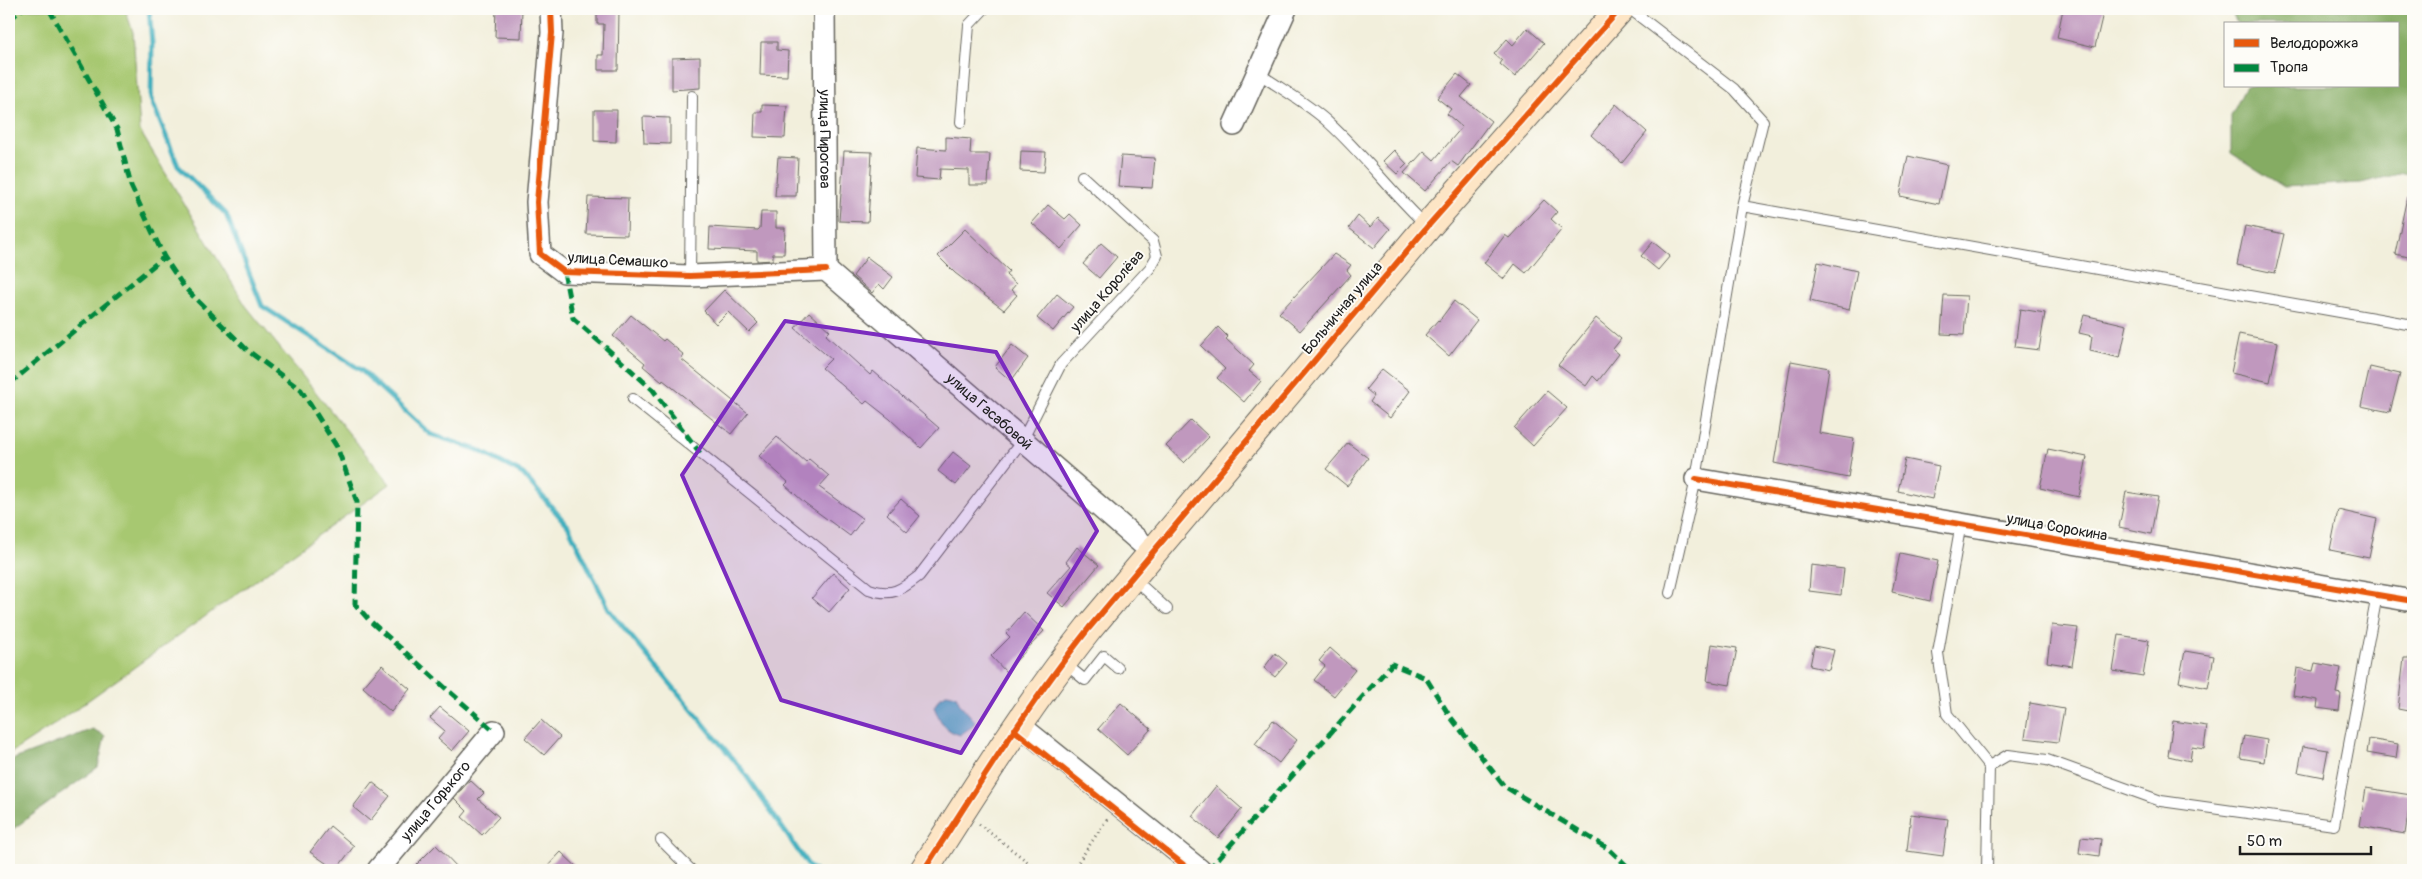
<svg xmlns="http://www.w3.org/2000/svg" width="2422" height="879" font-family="Pangolin,sans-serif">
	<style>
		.green { fill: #a7c871; stroke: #627246 }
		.forest { fill: #85ac63; stroke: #506440 }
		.water { fill: #41afbe; stroke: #2e666d }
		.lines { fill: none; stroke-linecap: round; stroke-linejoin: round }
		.stream { stroke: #41afbe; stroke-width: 5 }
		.building { fill: #c098be }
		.lane-casing { stroke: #67665f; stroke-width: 12 }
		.street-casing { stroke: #67665f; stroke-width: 24 }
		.secondary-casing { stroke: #67665f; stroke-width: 30 }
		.path { stroke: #67665f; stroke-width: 3; stroke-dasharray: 1 4; stroke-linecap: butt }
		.lane { stroke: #fff; stroke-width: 10 }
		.street { stroke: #fff; stroke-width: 21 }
		.secondary { stroke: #fde5c5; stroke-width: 28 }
		.quiet { stroke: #00873e; stroke-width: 5; stroke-dasharray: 10 5; stroke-linecap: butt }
		.cycleway-casing { stroke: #fdfcf7; stroke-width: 9 }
		.cycleway { stroke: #e8590c; stroke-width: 6 }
		.marked { fill: #7b2cbf; fill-opacity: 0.2; stroke: #7b2cbf; stroke-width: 4; stroke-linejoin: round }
		.labels { text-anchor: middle; stroke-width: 4; stroke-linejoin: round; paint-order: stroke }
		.street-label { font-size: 15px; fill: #1c1c1c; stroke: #fdfcf7 }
	</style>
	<rect width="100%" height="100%" fill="#fdfcf7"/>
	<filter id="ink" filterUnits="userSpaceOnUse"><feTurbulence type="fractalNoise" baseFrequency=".02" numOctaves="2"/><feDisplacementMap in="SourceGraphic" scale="10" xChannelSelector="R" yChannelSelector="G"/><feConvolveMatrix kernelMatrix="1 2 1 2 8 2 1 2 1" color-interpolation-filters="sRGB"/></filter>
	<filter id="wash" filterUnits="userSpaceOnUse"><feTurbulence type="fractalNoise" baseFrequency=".0096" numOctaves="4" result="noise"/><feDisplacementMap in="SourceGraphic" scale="20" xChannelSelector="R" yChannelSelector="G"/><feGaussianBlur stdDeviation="1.12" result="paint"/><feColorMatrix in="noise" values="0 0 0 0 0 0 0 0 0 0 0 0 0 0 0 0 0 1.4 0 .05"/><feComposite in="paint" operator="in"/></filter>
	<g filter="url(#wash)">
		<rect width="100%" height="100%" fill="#f2efdc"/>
		<path class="green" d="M9 9H125L133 32 140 131 246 306 390 484 58 722 9 754Z"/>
		<path class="forest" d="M2231 9H2413V175L2403 173 2361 183 2284 187 2231 153V116L2246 86H2398V24H2237Z
			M93 729 105 736 98 767 9 832V761Z"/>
		<path class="water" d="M948 693 956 695 960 704 975 721 973 726 960 735C945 731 940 722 934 707L939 698Z"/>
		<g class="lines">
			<path class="stream" d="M149 9 152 43 151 99 178 166 226 214 262 306 361 370 430 434 478 450 523 474 568 526 610 611 743 771 810 868 814 870"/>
		</g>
		<g id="blocks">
			<path class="building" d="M496 9H522L521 38 495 37Z
				M597 9H619L618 70H598V55H603L604 24H597Z
				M2063 9H2104L2095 47 2057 38Z
				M1527 28 1544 43 1515 77 1500 64 1502 61 1494 54 1507 39 1513 45Z
				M761 42H777V50L788 51 787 76 760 75Z
				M700 57V88L672 90V58Z
				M1457 74 1471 85 1461 97 1491 121 1458 166 1451 161 1425 191 1404 173 1424 151 1434 160 1462 127 1447 114 1451 109 1437 98Z
				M1616 104 1647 132 1622 163 1591 135Z
				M762 105 787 106 785 138 754 137 755 112H762Z
				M594 110H617L616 142 594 141Z
				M643 117 670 118V144L644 143Z
				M946 137 971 139 970 154H990L988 185H969V170L940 169 939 180 915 178 917 148 946 150Z
				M1394 150 1407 164 1397 174 1383 161Z
				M844 151 872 152 868 222 839 221Z
				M1021 151 1046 152 1044 172 1020 171Z
				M1121 156 1155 158 1152 188 1118 186Z
				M1908 156 1947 165 1939 204 1900 196Z
				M778 157 798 158 796 196H775Z
				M588 197 628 198 627 235 586 234Z
				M2407 197H2413V258L2395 254Z
				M1544 200 1557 212 1551 219 1562 229 1526 273 1515 264 1504 279 1484 263 1505 235 1509 238Z
				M1048 205 1065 219 1070 214 1082 225 1061 249 1032 223Z
				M761 212H776V228H785L784 254H773V260L757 261V251L709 249 710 227 758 230 760 228Z
				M1358 216 1370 227 1378 218 1390 229 1374 248 1349 228Z
				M2245 226 2284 234 2275 273 2237 265Z
				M965 229 1009 271 1006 275 1016 284 1011 290 1017 295 1004 310 955 273 938 256Z
				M1653 242 1670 256 1658 270 1641 256Z
				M1101 243 1117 257 1099 278 1083 264Z
				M1334 254 1351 265 1347 270 1351 275 1300 331 1279 313Z
				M867 257 893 277 884 289 879 284 872 293 853 276Z
				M1818 262 1857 271 1849 310 1810 301Z
				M724 290 758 323 749 332 728 312 716 324 704 311Z
				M1057 294 1073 307 1053 331 1037 318Z
				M1944 295 1967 296 1964 335 1941 334Z
				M1454 301 1477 320 1449 356 1425 335 1438 320 1439 321Z
				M2020 309 2045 313 2039 350 2015 347Z
				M809 312 830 331 826 335 870 375 873 371 939 428 921 448 890 419 867 401 864 404 822 368 831 359 795 328Z
				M631 315 663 341 665 339 684 355 681 359 748 413 731 434 663 380 662 382 643 366 645 363 613 336Z
				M2084 315 2127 325 2120 358 2090 351 2092 336 2079 333Z
				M1596 318 1621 339 1613 349 1619 354 1598 381 1593 376 1586 386 1558 365Z
				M1218 327 1228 337 1226 339 1254 365 1249 371 1261 381 1244 402 1217 378 1225 369 1201 346Z
				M2239 334 2278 342 2270 382 2231 373Z
				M1012 345 1028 358 1011 381 995 367Z
				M1791 361 1829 368 1819 433 1854 439 1848 478 1774 463Z
				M2370 367 2400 374 2390 412 2361 406Z
				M1382 369 1410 391 1390 418 1370 402 1374 396 1366 389Z
				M1547 391 1567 408 1533 446 1514 428Z
				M1191 420 1209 437 1184 463 1166 446Z
				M777 437 806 462 809 459 829 476 819 487 863 519 850 536 805 503 785 485 788 482 759 456Z
				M1348 443 1368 458 1347 486 1326 469Z
				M2048 449 2087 457 2079 497 2040 488Z
				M953 452 971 466 956 485 938 471Z
				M1905 459 1939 466 1932 499 1898 491Z
				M2126 492 2158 497 2151 534 2119 527Z
				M901 499 920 516 907 532 887 514Z
				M2338 510 2377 519 2369 558 2330 550Z
				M1077 547 1099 565 1064 607 1047 593 1071 566 1066 562Z
				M1900 553 1938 561 1930 601 1892 592Z
				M1811 565 1844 569 1841 595 1809 591Z
				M833 573 850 588 829 612 812 598Z
				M1024 612 1044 631 1006 672 991 656 1010 637 1006 633Z
				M2052 625 2078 628 2072 666 2047 662Z
				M2119 635 2149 640 2143 676 2113 671Z
				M1712 644 1737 648 1730 685 1707 681Z
				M1814 646 1834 650 1829 670 1810 666Z
				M1330 648 1355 670 1334 696 1314 680 1325 666 1319 661Z
				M2185 651 2214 656 2208 688 2179 682Z
				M1275 653 1287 663 1275 677 1264 668Z
				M2404 658H2413V712L2398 709Z
				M2315 663 2341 668 2336 693 2341 694 2339 711 2317 708 2318 700 2293 696 2297 668 2313 671Z
				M382 665 410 689 391 712 363 687Z
				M1121 703 1151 729 1127 755 1098 729Z
				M2030 703 2064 709 2058 742 2025 738Z
				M440 707 469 731 452 751 438 739 445 731 430 718Z
				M541 720 560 737 544 755 525 738Z
				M1273 720 1297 740 1279 763 1255 744Z
				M2173 721 2207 726 2204 749 2192 747 2190 761 2168 756Z
				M2244 736 2267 740 2264 762 2240 758Z
				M2369 739 2398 744 2396 758 2367 753Z
				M2303 746 2328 750 2323 777 2298 772Z
				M470 780 484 793 478 799 499 817 482 835 462 817 467 811 454 798Z
				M372 782 390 796 370 821 353 807Z
				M1216 786 1242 809 1218 838 1192 816Z
				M2366 788 2411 795 2405 834 2360 826Z
				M1911 814 1948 819 1943 856 1907 851Z
				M330 826 354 846 336 870 310 852Z
				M2081 837 2101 839 2099 856 2079 853Z
				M436 845 460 870H411Z
				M561 852 580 870H544Z"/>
		</g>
	</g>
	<g filter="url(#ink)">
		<use href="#blocks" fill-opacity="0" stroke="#67665f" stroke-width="1"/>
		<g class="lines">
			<g class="lane-casing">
				<path id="lane" d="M1630 9 1734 89 1763 121 1742 206 1696 479 1670 593
					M1258 73C1281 89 1309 104 1329 123 1364 155 1392 193 1426 225
					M961 122 969 25 984 9
					M1742 206 2413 325
					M690 276 692 96
					M633 399 869 589C892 597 901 590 919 576L1022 441 1061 364 1150 268 1157 256 1153 241 1082 176
					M1961 523 1938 653 1947 714 1989 766
					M1133 578 1167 609
					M1063 662 1085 680 1104 656 1118 668
					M661 840 691 870
					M1987 870 1989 766 2008 755 2047 760 2161 801 2334 825 2377 595"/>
			</g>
			<g class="street-casing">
				<g id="street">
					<path d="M551 9 552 33 537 202 540 254 564 272 690 276 826 270"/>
					<path id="s1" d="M824 9 826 270"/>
					<path d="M1234 125 1286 9"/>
					<path id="s2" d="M826 270 1153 553"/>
					<path d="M1696 479 2413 601"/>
					<path d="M1018 724 1200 870"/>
					<path id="s3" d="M378 870 494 731"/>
				</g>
			</g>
			<g class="secondary-casing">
				<path id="secondary" d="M924 870C977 787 1028 705 1089 628L1428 226 1620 9"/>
			</g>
			<path class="path" d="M979 824 1038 870
				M1073 870 1107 819"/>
			<use href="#lane" class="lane"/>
			<use href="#street" class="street"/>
			<use href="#secondary" class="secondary"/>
			<path class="quiet" d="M49 9 117 129 131 186 164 257 184 287 247 350 301 390 337 447 357 502 355 604 370 621 494 731
				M9 20 22 9
				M564 272 573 318 653 390 700 453
				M9 384 164 257
				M1208 870 1392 664 1426 678 1449 715 1504 786 1609 849 1631 870"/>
			<g class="cycleway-casing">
				<path id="cycleway" d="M551 9 552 33 537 202 540 254 564 272 690 276 826 270
					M1696 479 2413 601
					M1014 730 1190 870
					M924 870C977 787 1028 705 1089 628L1428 226 1620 9"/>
			</g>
			<use href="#cycleway" class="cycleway"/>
		</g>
	</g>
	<path class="marked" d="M785 321 996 352 1097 531 961 753 781 700 682 475Z"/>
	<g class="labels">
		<g class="street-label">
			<text dy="5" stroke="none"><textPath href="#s1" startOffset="130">улица Пирогова</textPath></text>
			<text transform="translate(618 260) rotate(3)" y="5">улица Семашко</text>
			<text transform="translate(1107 291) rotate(-49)" y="5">улица Королёва</text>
			<text transform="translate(1342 308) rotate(-50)" y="5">Больничная улица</text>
			<text dy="5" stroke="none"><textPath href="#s2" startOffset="216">улица Гасабовой</textPath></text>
			<text transform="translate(2057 527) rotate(10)" y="5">улица Сорокина</text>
			<text dy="5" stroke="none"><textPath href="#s3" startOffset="90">улица Горького</textPath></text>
		</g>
	</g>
	<rect width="2422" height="879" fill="none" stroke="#fdfcf7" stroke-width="30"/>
	<rect x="2224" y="22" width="175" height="65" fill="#fdfcf7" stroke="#a3a29f"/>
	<rect x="2234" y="39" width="25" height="8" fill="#e8590c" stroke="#a3a29f"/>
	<text x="2270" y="48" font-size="15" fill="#1c1c1c">Велодорожка</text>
	<rect x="2234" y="64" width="25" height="8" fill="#00873e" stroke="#a3a29f"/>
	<text x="2270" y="72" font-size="15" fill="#1c1c1c">Тропа</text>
	<path d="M2240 846v8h131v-8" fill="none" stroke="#1c1c1c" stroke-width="2.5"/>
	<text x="2247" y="846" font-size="15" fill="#1c1c1c" stroke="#fdfcf7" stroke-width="4" paint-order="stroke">50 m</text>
</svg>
